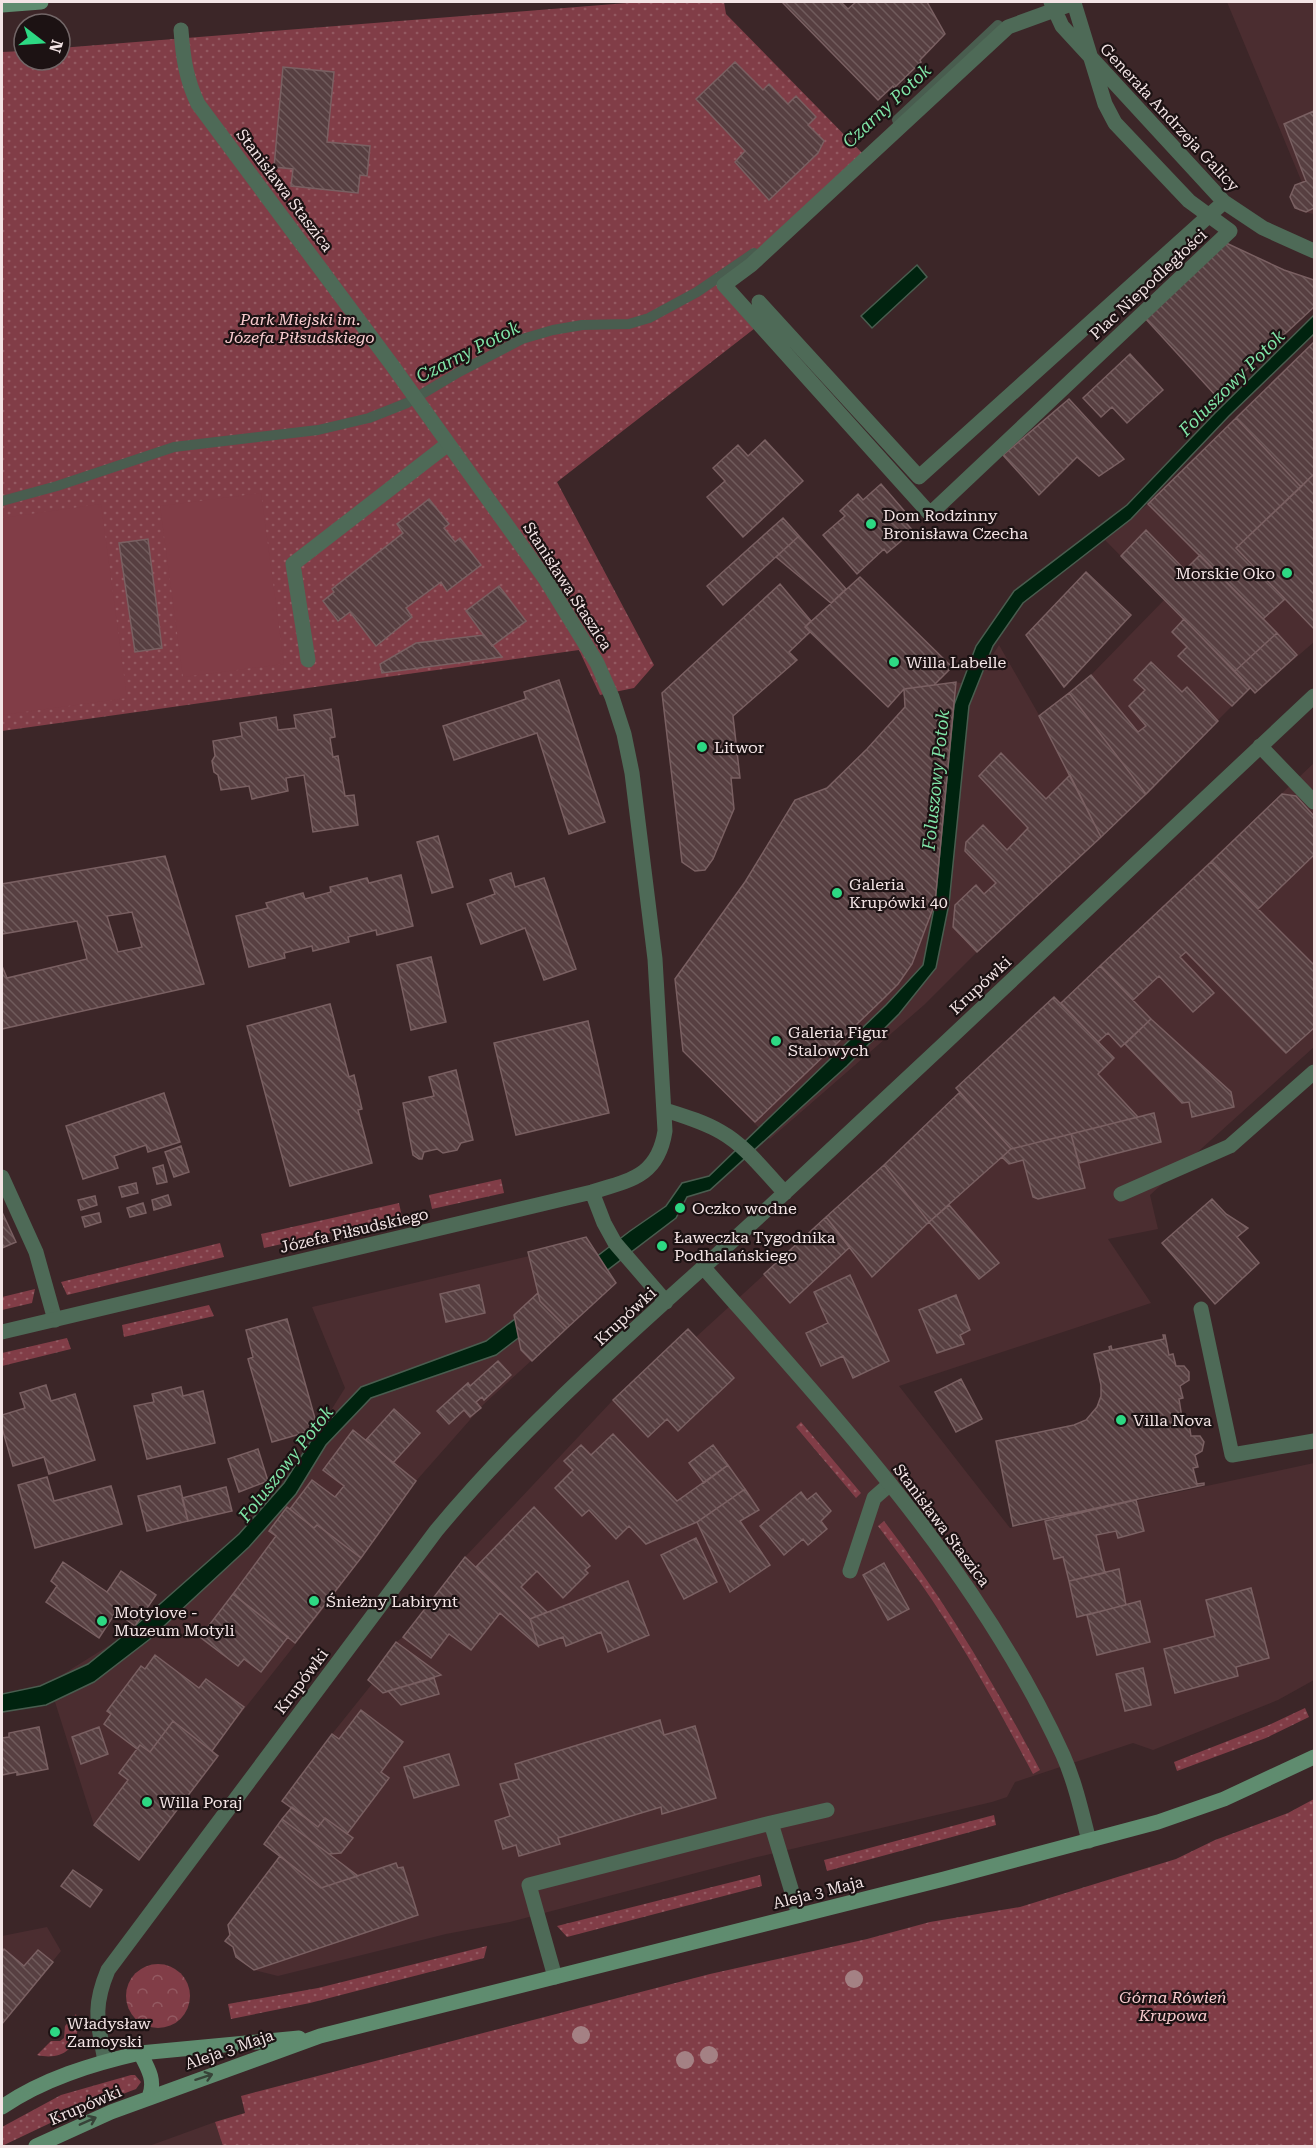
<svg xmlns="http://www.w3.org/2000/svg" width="1316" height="2148" font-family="'Roboto Serif',serif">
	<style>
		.built { fill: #4b2d30 }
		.grass { fill: url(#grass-dots) }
		.forest { fill: url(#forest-crowns) }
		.garden { fill: #813d47 }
		.water { fill: #00230f; stroke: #495d4f; stroke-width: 1.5 }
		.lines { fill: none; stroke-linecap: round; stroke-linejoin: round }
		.stream { stroke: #495d4f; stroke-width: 10 }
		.building { fill: url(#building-back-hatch); stroke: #7a6062; stroke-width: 1.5; fill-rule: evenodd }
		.lane { stroke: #4e6a57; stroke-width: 15 }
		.street { stroke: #4e6a57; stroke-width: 15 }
		.secondary { stroke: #5f8c6f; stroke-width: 15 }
		.tree { fill: #a48184 }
		.oneway { stroke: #374338 }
		.poi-dot { fill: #2dd883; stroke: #1c1213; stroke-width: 2 }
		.labels { text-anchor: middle; stroke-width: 4.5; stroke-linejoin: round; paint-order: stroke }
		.street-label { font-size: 16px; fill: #f3e4e5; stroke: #1c1213 }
		.park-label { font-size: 16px; font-style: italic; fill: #f9cccf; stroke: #1c1213 }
		.poi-label { font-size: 16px; fill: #f3e4e5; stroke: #1c1213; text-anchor: start }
		.water-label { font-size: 18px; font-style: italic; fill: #7fe3a6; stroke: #1c1213 }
	</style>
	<defs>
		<pattern id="grass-dots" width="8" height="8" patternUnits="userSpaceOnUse" patternTransform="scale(1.5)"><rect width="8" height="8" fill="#813d47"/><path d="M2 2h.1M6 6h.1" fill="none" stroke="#935961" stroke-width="1.8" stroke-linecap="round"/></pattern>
		<pattern id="forest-crowns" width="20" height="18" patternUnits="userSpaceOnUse" patternTransform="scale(1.5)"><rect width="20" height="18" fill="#813d47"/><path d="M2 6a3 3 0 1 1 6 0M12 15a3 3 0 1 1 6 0" fill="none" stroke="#935961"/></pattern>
		<pattern id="building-back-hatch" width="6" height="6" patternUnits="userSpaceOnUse" patternTransform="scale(1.5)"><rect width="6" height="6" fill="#573f41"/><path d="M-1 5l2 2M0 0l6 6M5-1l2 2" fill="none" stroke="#705b5c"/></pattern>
	</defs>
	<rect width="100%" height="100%" fill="#3c2628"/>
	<path class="built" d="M1227 2H1314V214L1299 211 1293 200 1303 185Z
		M1314 342V642L1255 693 1250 688 1101 837 977 952 924 1005 770 1139 683 1051 675 979 745 882 795 800 827 788 867 749 905 707 904 689 956 682 973 686 999 645 1039 715 1091 675 1164 600 1105 540 1148 504Z
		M1314 763V1047L1150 1195 1158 1229 1108 1239 1151 1303 899 1386 1010 1528 1314 1463V1680L1278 1700 1153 1750 1133 1743 1015 1782 1007 1797 992 1802 753 1858 510 1922 446 1934 278 1976 254 1970 236 1957 233 1947 225 1941 230 1935 228 1925 280 1856 264 1844 291 1807 282 1801 332 1734 372 1684 368 1680 396 1642 403 1637 465 1557 613 1400 696 1337 884 1165 960 1092 956 1088 1054 997 1061 1002Z
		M586 1237 616 1283 484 1404 416 1481 335 1594 212 1750 218 1756 139 1860 94 1825 49 1683 137 1628 239 1534 281 1490 345 1388 312 1307 529 1256 528 1252Z
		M47 1927 61 1951 2 2024V1936Z
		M215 2122 223 2146H149Z"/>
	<path class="grass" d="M639 2H724L726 14 867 158 724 285 759 325 557 482 654 665 634 688 600 695 579 650 2 731V52L24 51V60H60V48Z
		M501 1179 504 1193 432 1209 429 1195Z
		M399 1203 402 1217 264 1248 261 1234Z
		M220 1243 224 1257 67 1295 61 1282Z
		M35 1289 32 1303 2 1310V1297Z
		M209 1305 214 1316 124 1337 122 1325Z
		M67 1338 71 1349 2 1366V1353Z
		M801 1422 861 1493 856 1498 796 1427Z
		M884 1521C944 1599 994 1683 1040 1770L1033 1774C998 1708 962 1642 919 1581 906 1563 892 1545 878 1526Z
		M1305 1708 1309 1717 1266 1738 1177 1771 1174 1762 1269 1725Z
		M1314 1799V2146H223L215 2122 245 2113 241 2096 710 1974 867 1939 930 1922 1020 1907 1176 1859 1215 1840 1288 1813Z
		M994 1815 996 1825 827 1871 824 1860Z
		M760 1875 762 1886 567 1937 557 1926Z
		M487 1946 484 1958 310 2003 231 2019 228 2004 318 1988Z
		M76 2014C83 2043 66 2062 37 2055L51 2041H60L64 2038 65 2026Z
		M131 2075H135L141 2082 136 2089 65 2116 2 2146V2127L61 2095Z"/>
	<path class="forest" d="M126 1996a32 32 0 1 1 64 0a32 32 0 1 1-64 0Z"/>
	<path class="garden" d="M261 493 284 664 183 677 160 506Z
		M101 504 127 698 2 715V518Z"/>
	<path class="water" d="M917 265 927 277 872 328 861 316Z
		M1314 315V334L1229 416 1131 519 1023 603 993 646 969 706 949 904 936 968 899 1014 847 1066 710 1190 687 1197 676 1218 496 1355 371 1398 326 1445 296 1494 249 1547 150 1639 94 1682 46 1705 2 1712V1694L40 1686 88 1664 135 1626 239 1534 284 1483 314 1436 361 1387 486 1341 630 1231 666 1206 682 1183 709 1176 886 1005 923 965 935 903 954 705 976 646 1014 591 1127 505 1215 413Z"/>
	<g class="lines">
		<path class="stream" d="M897 120 998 25
			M2 501 57 486 174 447 318 430 369 418 407 403 459 372 522 339 553 330 582 325 629 324 649 318 697 292 754 253"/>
	</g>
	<path class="building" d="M782 2H841L848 9 856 2H927L945 34 920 60 921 62 894 88 893 86 878 100Z
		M735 62 763 90 769 84 788 104 796 96 816 117 808 125 824 141 818 153 769 200 735 162 745 151 696 99Z
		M283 67 334 72 327 142 370 146 367 176 360 175 358 193 291 186 293 169 274 167Z
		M1314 111V208L1306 212 1295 208 1290 197 1295 185 1306 181 1284 124Z
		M1224 242 1284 270 1314 280V307L1217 397 1144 317Z
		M1314 342V474L1301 487 1236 418Z
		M1130 354 1163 390 1127 423 1112 407 1101 417 1083 398Z
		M1069 399 1124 459 1099 476 1077 457 1039 495 1003 455Z
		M1236 418 1301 487 1236 548 1285 599 1263 619 1148 504Z
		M765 440 803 481 743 537 707 497 725 481 713 468 738 445 748 456Z
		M1314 474V629L1236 548Z
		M881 484 907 514 902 518 913 531 887 553 884 549 857 574 823 535 845 516 840 511 858 494 863 500Z
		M429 499 449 524 444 528 455 542 460 538 481 565 447 591 441 582 406 608 412 617 376 646 350 612 338 621 323 601 334 592 332 589 403 533 397 524Z
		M783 518 799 536 723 605 707 586Z
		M1146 530 1185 570 1200 555 1277 633 1235 671 1121 556Z
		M799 536 846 589 831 603 776 557Z
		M148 539 162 648 135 652 119 543Z
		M1086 572 1131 615 1064 687 1026 635Z
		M860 577 952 667 934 685 904 689 888 707 805 627Z
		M780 584 811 621 805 627 810 632 789 652 797 660 733 716 740 778H731L734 809 713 859 705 870 695 871 682 862 662 693Z
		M499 586 526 621 492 646 466 611Z
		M1184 619 1250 688 1232 706 1178 656 1187 647 1172 632Z
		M1277 633 1297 655 1255 693 1235 671Z
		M484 635 502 657 382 673 380 664 416 643Z
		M1151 662 1182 692 1187 687 1218 721 1146 794 1069 693 1091 675 1138 732 1146 726 1129 706 1145 690 1134 680Z
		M559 680 605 822 569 834 537 733 454 760 443 726 526 699 524 692Z
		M956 682 935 903 912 964 898 984 883 999 755 1122 683 1051 675 979 745 882 795 800 827 788 867 749 905 707 904 689Z
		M1069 693 1146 794 1101 837 1039 716Z
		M331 709 335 737 330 738 333 757 338 756 345 796 354 795 358 825 313 832 304 775 286 778 288 791 252 799 249 786 221 790 218 775 214 772 212 761 215 756 213 741 242 736 240 723 276 717 278 730 296 728 294 715Z
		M1001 753 1046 799 1070 775 1101 837 977 952 953 927 955 905 976 885 984 894 996 883 965 851 966 842 983 825 1007 850 1028 828 979 776Z
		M1282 794 1296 796 1314 816V855L1258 909 1211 862Z
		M438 836 453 887 432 893 417 842Z
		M165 856 204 984 2 1029V966L7 978 87 959 77 921 2 934V884ZM132 912 142 947 118 952 107 916Z
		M1211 862 1314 965V1028L1286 1053 1186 952 1180 957 1214 993 1193 1012 1159 976 1133 1000 1100 966Z
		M511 873 515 887 544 878 576 969 544 980 525 928 481 944 467 904 495 894 490 880Z
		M401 875 413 926 377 935 376 930 348 937 349 942 313 951 312 946 284 953 285 958 249 967 236 916 268 908 266 903 303 893 305 899 331 892 330 887 367 878 369 883Z
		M431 957 446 1022 411 1030 397 965Z
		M1100 966 1151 1019 1121 1047 1108 1033 1098 1042 1061 1003Z
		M1054 997 1114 1058 1098 1074 1138 1117 1011 1149 956 1088Z
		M330 1004 349 1077 354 1075 362 1109 358 1110 372 1163 290 1186 247 1026Z
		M1151 1019 1231 1092 1234 1107 1192 1117 1189 1102 1182 1103 1125 1044Z
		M588 1021 609 1113 516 1135 494 1043Z
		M456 1070 473 1140 461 1143 457 1150 443 1153 437 1149 424 1152 422 1159H419L413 1155 403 1103 434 1096 429 1077Z
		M960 1092 1011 1149 929 1222 884 1165Z
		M164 1093 180 1142 148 1152 146 1145 114 1156 118 1168 83 1179 66 1126Z
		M1154 1113 1161 1142 1079 1163 1071 1134Z
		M1071 1134 1085 1188 1038 1199 1033 1197 1023 1160 1009 1164 1002 1157 1011 1149Z
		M181 1146 189 1172 174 1177 165 1152Z
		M163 1165 167 1182 157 1184 153 1168Z
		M884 1165 929 1222 872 1277 826 1217Z
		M136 1183 138 1193 122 1197 119 1187Z
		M168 1195 171 1205 154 1210 152 1200Z
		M95 1196 97 1205 81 1210 78 1200Z
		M1212 1199 1226 1214 1248 1228 1237 1237 1259 1263 1215 1304 1162 1243Z
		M143 1203 146 1213 130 1217 127 1208Z
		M949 1205 999 1263 979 1279 929 1222Z
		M2 1212 16 1242 2 1248Z
		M99 1213 101 1222 85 1227 82 1217Z
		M826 1217 850 1247 790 1303 764 1274Z
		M586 1237 616 1283 567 1328 540 1301 528 1252Z
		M850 1275 889 1361 853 1378 843 1356 821 1366 806 1333 828 1323 814 1292Z
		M479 1285 485 1313 446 1322 440 1294Z
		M538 1293 540 1301 567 1328 532 1361 521 1350 514 1315Z
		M956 1295 970 1330 960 1335 964 1344 937 1353 919 1310Z
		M287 1319 318 1429 272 1442 248 1359 253 1357 246 1330Z
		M688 1329 734 1378 678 1431 667 1419 648 1437 613 1400Z
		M1163 1335H1165L1169 1355 1173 1354 1176 1366H1184L1189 1372V1380L1180 1386 1183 1398 1179 1399 1183 1424 1189 1423 1191 1436H1200L1204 1442 1202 1451 1195 1455 1198 1467 1193 1468 1197 1484 1204 1483V1485L1013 1526 996 1441 1074 1425 1086 1420 1097 1407 1101 1396V1385L1094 1354 1110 1350 1109 1347 1111 1346 1112 1350 1164 1339Z
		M498 1361 511 1375 484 1400 482 1397 476 1402 481 1408 470 1417 464 1410 449 1424 437 1411 468 1383 470 1386Z
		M961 1379 982 1419 956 1432 935 1392Z
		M46 1385 51 1401 75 1394 95 1460 49 1474 44 1457 13 1466 2 1428V1415L25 1408 20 1393Z
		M181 1387 183 1396 203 1391 215 1443 147 1459 134 1406 154 1402 152 1394Z
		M394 1409 420 1433 393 1463 366 1440Z
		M353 1430 416 1481 361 1558 317 1525 314 1528 290 1509 312 1480 335 1497 344 1486 323 1470Z
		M613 1434 677 1501 728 1465 745 1489 697 1522 646 1544 629 1526 616 1539 589 1510 582 1516 555 1488 573 1470 564 1461 581 1445 591 1455Z
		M713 1445 728 1465 704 1483 689 1463Z
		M258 1449 268 1481 239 1492 228 1459Z
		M47 1477 54 1501 111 1486 122 1524 35 1548 18 1485Z
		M180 1486 188 1521 147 1531 138 1496Z
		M226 1487 232 1511 188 1521 182 1498Z
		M745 1489 759 1510 740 1521 770 1565 730 1592 697 1522Z
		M801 1492 807 1500 816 1493 831 1511 821 1521 827 1529 808 1545 803 1539 784 1555 760 1526Z
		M1136 1500 1144 1531 1118 1538 1116 1531 1096 1535 1105 1573 1069 1581 1063 1557 1054 1559 1045 1521Z
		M287 1507 314 1528 317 1525 361 1558 295 1643 233 1594 276 1536 269 1531Z
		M534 1507 590 1566 585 1570 588 1573 563 1598 537 1571 521 1587 547 1612 530 1619 476 1567Z
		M696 1538 717 1582 684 1599 661 1555Z
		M465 1557 530 1619 538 1646 500 1613 471 1650 449 1634 431 1658 403 1637Z
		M63 1562 107 1592 121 1571 156 1595 135 1626 116 1612 99 1638 46 1602 57 1586 51 1581Z
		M884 1563 909 1609 888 1620 863 1575Z
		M1119 1569 1126 1605 1077 1617 1069 1581Z
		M628 1581 649 1635 608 1652 601 1632 566 1646 563 1637 538 1646 530 1619Z
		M1251 1588 1269 1658 1236 1667 1238 1676 1175 1693 1164 1649 1215 1636 1206 1600Z
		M233 1594 288 1637 261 1672 244 1659 238 1666 200 1637Z
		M1140 1601 1150 1642 1097 1655 1087 1615Z
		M396 1642 441 1675 383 1693 368 1680Z
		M155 1655 199 1688 206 1679 244 1707 212 1751 173 1721 150 1752 140 1745 137 1749 104 1724 111 1714 107 1711 141 1666 145 1669Z
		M1143 1668 1151 1705 1125 1711 1116 1674Z
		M434 1678 439 1694 401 1705 388 1691Z
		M361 1710 403 1742 381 1772 389 1778 347 1834 325 1818 318 1827 282 1801 332 1734 339 1739Z
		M660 1720 664 1735 695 1726 716 1798 662 1814 661 1807 558 1838 560 1844 519 1856 516 1845 503 1849 495 1821 510 1816 500 1784 519 1779 515 1764Z
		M173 1721 218 1756 139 1860 94 1825 128 1780 119 1773 140 1745 150 1752Z
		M39 1727 48 1769 17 1775V1772L2 1775V1738L9 1737V1733Z
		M99 1727 108 1754 81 1764 72 1737Z
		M449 1754 459 1785 414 1798 404 1767Z
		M292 1807 318 1827 325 1818 353 1838 341 1853 329 1854 282 1819Z
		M282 1819 329 1854 358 1876 321 1888 264 1844Z
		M280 1856 321 1888 396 1863 398 1868 403 1867 418 1915 254 1970 236 1957 233 1947 225 1941 230 1935 228 1925Z
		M73 1870 102 1890 90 1907 61 1886Z
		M4 1949 24 1966 38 1950 53 1962 2 2024V1952Z"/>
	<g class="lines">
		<path class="lane" d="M308 660 293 564 448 444
			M2 1177 36 1252 55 1320
			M1121 1194 1230 1146 1314 1072
			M1201 1309 1232 1455 1314 1441
			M850 1571 874 1498 890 1484
			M771 1823 827 1810
			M555 1977 529 1885 771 1823 799 1915"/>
		<path class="street" d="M1051 2 1062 26 1224 202 1263 228 1314 251
			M1074 3 1105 104 1115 123 1189 201 1230 231 930 514 724 285 751 265 1008 27Z
			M759 302 919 477 1224 202
			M1260 746 1314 802
			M665 1110C684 1116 704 1122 721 1132 746 1146 765 1172 785 1193
			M592 1192 604 1223 615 1243 666 1302
			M704 1268C837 1419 978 1569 1063 1755 1075 1782 1082 1813 1089 1841
			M2 1332 592 1192C631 1180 658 1176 665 1131L655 959 632 773 624 734 612 697 597 663 546 580 392 365 198 104C186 79 183 57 181 30
			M105 2061C98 2023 92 2008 108 1970L436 1531C537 1409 661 1308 777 1200 957 1033 1135 863 1314 696"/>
		<path class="secondary" d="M2 5 41 2
			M140 2053C148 2068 156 2081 149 2097
			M2 2107C43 2079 92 2064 140 2053L299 2038
			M36 2146 111 2112 320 2036 944 1879 1158 1822 1224 1799 1314 1757"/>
	</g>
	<g class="tree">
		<circle cx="854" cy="1979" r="9"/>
		<circle cx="581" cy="2035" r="9"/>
		<circle cx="709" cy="2055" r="9"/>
		<circle cx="685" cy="2060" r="9"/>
	</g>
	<defs><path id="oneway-shaft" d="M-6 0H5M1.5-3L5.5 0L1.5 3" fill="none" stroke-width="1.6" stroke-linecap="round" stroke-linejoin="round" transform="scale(1.5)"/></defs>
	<g class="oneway">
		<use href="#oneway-shaft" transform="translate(204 2077) rotate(-18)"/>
		<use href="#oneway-shaft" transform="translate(88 2121) rotate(-24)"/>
	</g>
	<g class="poi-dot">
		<circle cx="871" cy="524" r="6"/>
		<circle cx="1287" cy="573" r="6"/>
		<circle cx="894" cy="662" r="6"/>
		<circle cx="702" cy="747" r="6"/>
		<circle cx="837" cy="893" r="6"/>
		<circle cx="776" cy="1041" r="6"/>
		<circle cx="680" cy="1208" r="6"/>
		<circle cx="662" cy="1246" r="6"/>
		<circle cx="1121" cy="1420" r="6"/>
		<circle cx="314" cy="1601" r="6"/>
		<circle cx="102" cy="1621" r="6"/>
		<circle cx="147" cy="1802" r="6"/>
		<circle cx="55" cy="2032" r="6"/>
	</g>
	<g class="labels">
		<g class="street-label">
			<text transform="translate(1170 117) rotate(47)" y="6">Generała Andrzeja Galicy</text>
			<text transform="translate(285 190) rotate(53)" y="6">Stanisława Staszica</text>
			<text transform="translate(1148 284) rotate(-43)" y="6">Plac Niepodległości</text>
			<text transform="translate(568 586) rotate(57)" y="6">Stanisława Staszica</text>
			<text transform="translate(980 985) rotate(-43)" y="6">Krupówki</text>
			<text transform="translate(354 1230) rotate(-13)" y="6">Józefa Piłsudskiego</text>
			<text transform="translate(625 1316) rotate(-43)" y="6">Krupówki</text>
			<text transform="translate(942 1525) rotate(53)" y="6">Stanisława Staszica</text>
			<text transform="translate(301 1681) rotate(-53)" y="6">Krupówki</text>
			<text transform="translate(818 1892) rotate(-14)" y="6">Aleja 3 Maja</text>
			<text transform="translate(229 2049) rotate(-19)" y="6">Aleja 3 Maja</text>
			<text transform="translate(85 2105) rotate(-23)" y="6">Krupówki</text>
		</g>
		<g class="park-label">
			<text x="300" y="325">Park Miejski im.<tspan x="300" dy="18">Józefa Piłsudskiego</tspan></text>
			<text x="1173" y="2003">Górna Rówień<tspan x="1173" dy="18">Krupowa</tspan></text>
		</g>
		<g class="poi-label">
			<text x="883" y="521">Dom Rodzinny<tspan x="883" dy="18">Bronisława Czecha</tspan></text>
			<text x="1275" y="579" text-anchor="end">Morskie Oko</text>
			<text x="906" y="668">Willa Labelle</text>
			<text x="714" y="753">Litwor</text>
			<text x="849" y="890">Galeria<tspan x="849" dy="18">Krupówki 40</tspan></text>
			<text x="788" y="1038">Galeria Figur<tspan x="788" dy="18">Stalowych</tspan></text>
			<text x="692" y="1214">Oczko wodne</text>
			<text x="674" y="1243">Ławeczka Tygodnika<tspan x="674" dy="18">Podhalańskiego</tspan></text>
			<text x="1133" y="1426">Villa Nova</text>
			<text x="326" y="1607">Śnieżny Labirynt</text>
			<text x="114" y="1618">Motylove -<tspan x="114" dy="18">Muzeum Motyli</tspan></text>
			<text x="159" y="1808">Willa Poraj</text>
			<text x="67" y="2029">Władysław<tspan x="67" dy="18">Zamoyski</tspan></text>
		</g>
		<g class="water-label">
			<text transform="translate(887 106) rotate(-43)" y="6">Czarny Potok</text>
			<text transform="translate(468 352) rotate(-27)" y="6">Czarny Potok</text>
			<text transform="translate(1232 383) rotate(-45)" y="6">Foluszowy Potok</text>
			<text transform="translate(936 780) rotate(-84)" y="6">Foluszowy Potok</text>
			<text transform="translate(286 1464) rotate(-52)" y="6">Foluszowy Potok</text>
		</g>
	</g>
	<rect width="1316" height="2148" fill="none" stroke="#f3e4e5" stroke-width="6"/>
	<g transform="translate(42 42) rotate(107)"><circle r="28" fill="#1c1213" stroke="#726667" stroke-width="1.5"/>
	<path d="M0-4.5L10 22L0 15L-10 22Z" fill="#2dd883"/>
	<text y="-9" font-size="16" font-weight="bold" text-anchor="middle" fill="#f3e4e5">N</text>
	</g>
</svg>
